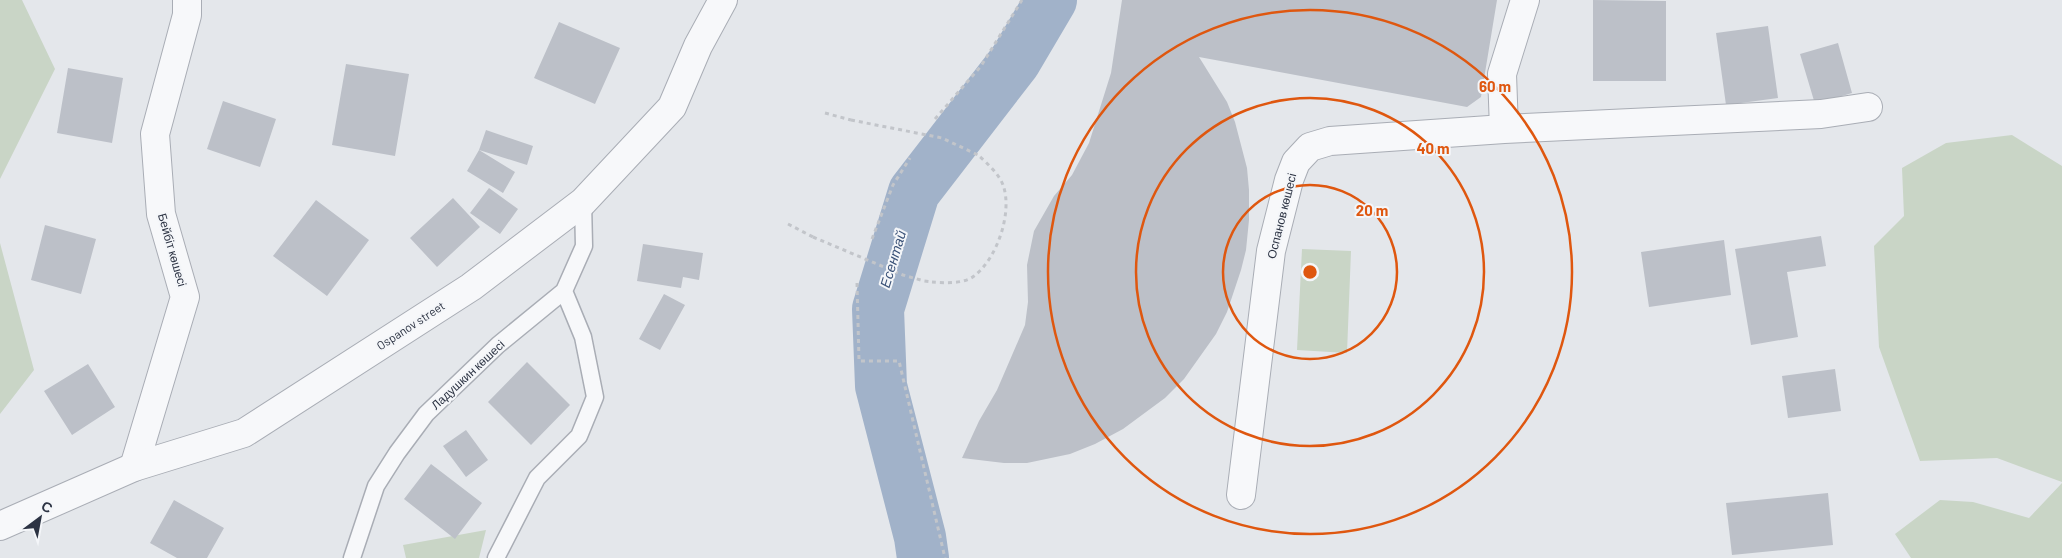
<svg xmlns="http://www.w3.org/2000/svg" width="2062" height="558" font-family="Barlow,sans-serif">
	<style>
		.green { fill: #c9d5c6 }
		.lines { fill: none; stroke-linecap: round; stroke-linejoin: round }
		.river { stroke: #a1b2c9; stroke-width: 52 }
		.building { fill: #bcc0c8 }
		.service-casing { stroke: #a9adb5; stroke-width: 19 }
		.minor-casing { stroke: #a9adb5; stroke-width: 30 }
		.tertiary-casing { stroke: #a9adb5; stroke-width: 30 }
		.path { stroke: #c2c5ca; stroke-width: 3; stroke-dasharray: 4 4; stroke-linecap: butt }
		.service { stroke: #f7f8fa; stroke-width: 16 }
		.minor { stroke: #f7f8fa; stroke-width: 28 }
		.tertiary { stroke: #f7f8fa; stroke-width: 28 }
		.path-bridge { stroke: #c2c5ca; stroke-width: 3; stroke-dasharray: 4 4; stroke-linecap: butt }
		.ring { fill: none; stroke: #df570f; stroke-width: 2.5 }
		.labels { text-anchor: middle; stroke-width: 4; stroke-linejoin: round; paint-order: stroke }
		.street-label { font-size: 12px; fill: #2c3343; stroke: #f4f6f9 }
		.water-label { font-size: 14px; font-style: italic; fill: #385076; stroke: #f4f6f9 }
		.centre { fill: #df570f; stroke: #f4f6f9; stroke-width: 2.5 }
		.ring-label { font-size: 15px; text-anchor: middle; font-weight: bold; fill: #df570f; stroke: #f4f6f9; stroke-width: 4; stroke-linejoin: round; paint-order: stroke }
	</style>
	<rect width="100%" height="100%" fill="#e4e7eb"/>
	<path class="green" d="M0 0H22L55 69 0 179Z
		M2012 135 2062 166V482L1997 458 1920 461 1879 347 1874 246 1904 216 1902 168 1946 143Z
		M0 243 34 370 0 414Z
		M1302 249 1351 251 1347 353 1297 350Z
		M2062 483V558H1911L1895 534 1940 500 1973 502 2029 518Z
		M486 530 479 558H406L403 545Z"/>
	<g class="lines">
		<path class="river" d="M923 558 920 537 881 386 878 309 914 192 1015 61 1051 0"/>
	</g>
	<path class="building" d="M1122 0H1497L1481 97 1467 107 1199 57 1227 102 1235 122 1247 168 1249 190V220L1246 250 1241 270 1227 312 1216 334 1184 379 1165 398 1123 429 1095 444 1070 454 1027 463H1004L962 458 979 421 997 390 1025 325 1028 302 1027 265 1034 231 1054 196 1072 175 1089 143 1111 73Z
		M1593 0 1666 1V81H1593Z
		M559 22 620 48 595 104 534 78Z
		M1768 26 1778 98 1726 105 1716 33Z
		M1838 43 1852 93 1815 104 1800 54Z
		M346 64 409 74 395 156 332 145Z
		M68 68 123 78 112 143 57 133Z
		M223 101 276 119 260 167 207 149Z
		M486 130 533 146 527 165 479 150Z
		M479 150 515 172 503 193 467 171Z
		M489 188 518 209 500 234 470 213Z
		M453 198 480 227 437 267 410 238Z
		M316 200 369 240 327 296 273 256Z
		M45 225 96 239 81 294 31 280Z
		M1821 236 1826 266 1787 272 1798 337 1751 345 1735 249Z
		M1724 240 1731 295 1649 307 1641 252Z
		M643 244 703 253 699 280 683 277 681 288 637 281Z
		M664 294 685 305 660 350 639 339Z
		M527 362 570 405 531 445 488 402Z
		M88 364 115 407 72 435 44 391Z
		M1835 369 1841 411 1788 418 1782 376Z
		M466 430 488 460 466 477 443 446Z
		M431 464 482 503 455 539 404 499Z
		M1828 493 1833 545 1732 555 1726 503Z
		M174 500 224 528 207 558H177L150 543Z"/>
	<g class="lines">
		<g class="service-casing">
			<path id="service" d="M352 558 376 486 397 453 426 414 498 345 564 291 584 246 583 202
				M496 558 537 478 579 436 595 397 583 337 564 291"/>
		</g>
		<g class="minor-casing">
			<path id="minor" d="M1504 129 1821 114 1868 107
				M134 467 185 297 161 214 155 134 187 15V0
				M1241 495 1271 251 1289 180 1296 162 1310 147 1330 141 1504 129 1502 74 1525 0"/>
		</g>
		<g class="tertiary-casing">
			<path id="tertiary" d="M0 526 134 467 244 433 471 287 583 202 672 107 698 46 723 0"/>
		</g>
		<path class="path" d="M825 113 851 120
			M935 119 981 66 1022 0
			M788 224 813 237
			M872 239 893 185 910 158
			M932 282C945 283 964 284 974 276 997 259 1013 212 1003 185 999 174 987 163 978 155
			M857 283 859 361H899L945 558"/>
		<use href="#service" class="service"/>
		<use href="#minor" class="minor"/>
		<use href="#tertiary" class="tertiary"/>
		<path class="path-bridge" d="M851 120 942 138 978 155
			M813 237 903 275 924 281 932 282"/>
	</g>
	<g class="ring">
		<circle cx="1310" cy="272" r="87"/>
		<circle cx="1310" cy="272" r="174"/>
		<circle cx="1310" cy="272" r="262"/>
	</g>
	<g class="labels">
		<g class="street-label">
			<text transform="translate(1282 216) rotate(-76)" y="4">Оспанов көшесі</text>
			<text transform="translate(172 250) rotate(74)" y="4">Бейбіт көшесі</text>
			<text transform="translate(411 326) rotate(-33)" y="4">Ospanov street</text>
			<text transform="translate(468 375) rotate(-43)" y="4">Ладушкин көшесі</text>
		</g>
		<g class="water-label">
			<text transform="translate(893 259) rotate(-73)" y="5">Есентай</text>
		</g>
	</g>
	<circle cx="1310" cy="272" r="8" class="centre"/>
	<g class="ring-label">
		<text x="1495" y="92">60 m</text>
		<text x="1433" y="154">40 m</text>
		<text x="1372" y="216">20 m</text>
	</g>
	<g transform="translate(40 518) rotate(32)" stroke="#f4f6f9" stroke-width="4" paint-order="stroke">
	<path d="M0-4L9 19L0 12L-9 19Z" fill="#2c3343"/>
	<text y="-8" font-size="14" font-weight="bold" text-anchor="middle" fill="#2c3343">С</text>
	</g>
</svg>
